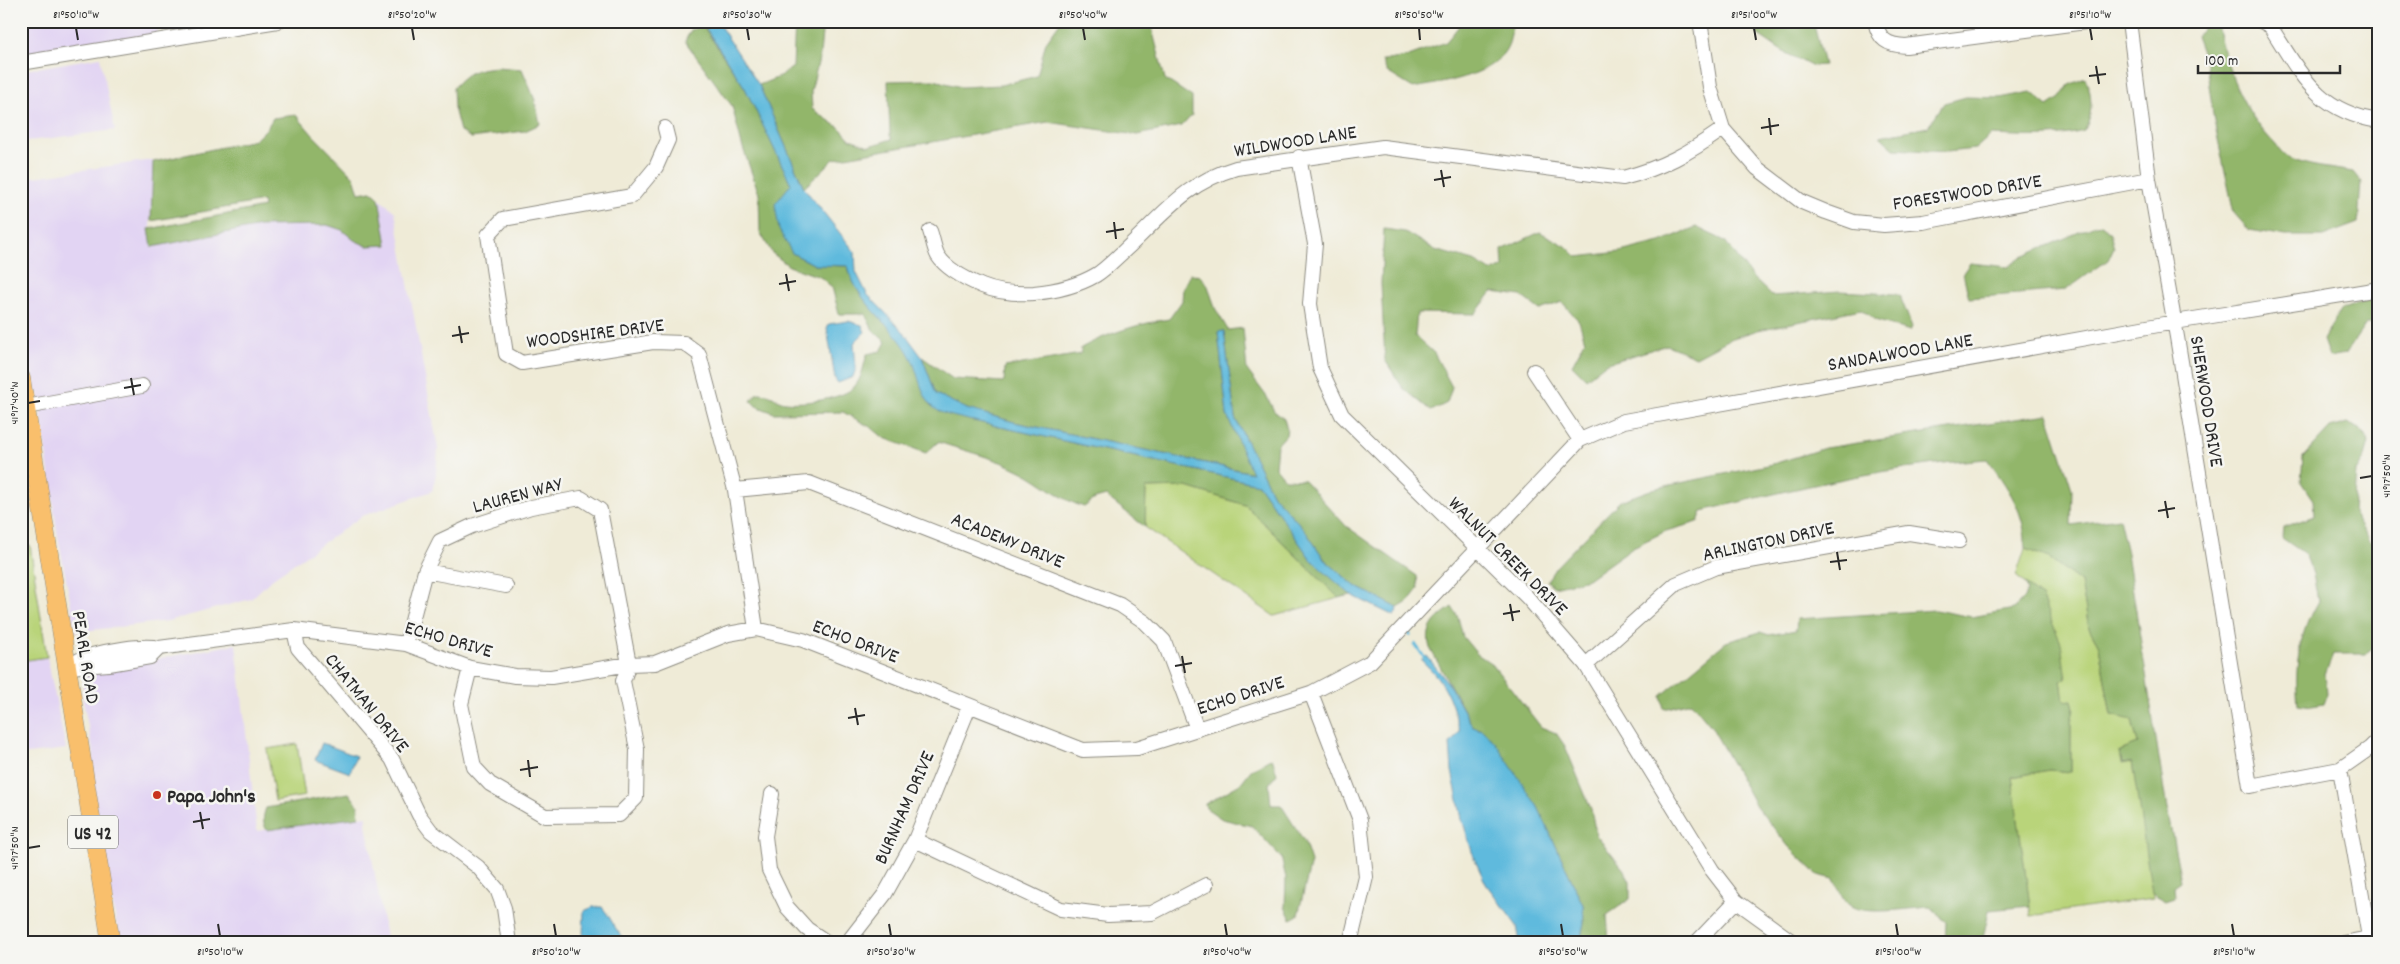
<svg xmlns="http://www.w3.org/2000/svg" width="2400" height="964" font-family="Dekko,sans-serif">
	<style>
		.built { fill: #e2d4f3 }
		.green { fill: #b9d47a; stroke: #728052 }
		.forest { fill: #92b66a; stroke: #5e704a }
		.water { fill: #5fbadd; stroke: #457284 }
		.lines { fill: none; stroke-linecap: round; stroke-linejoin: round }
		.stream { stroke: #5fbadd; stroke-width: 3 }
		.minor-casing { stroke: #8d8b81; stroke-width: 16 }
		.major-casing { stroke: #8d8b81; stroke-width: 19 }
		.minor { stroke: #fff; stroke-width: 14 }
		.major { stroke: #f9bf6c; stroke-width: 18 }
		.ticks { fill: none; stroke: #2b2b2b; stroke-width: 2 }
		.poi-dot { fill: #c8321e; stroke: #f6f6f2; stroke-width: 2 }
		.labels { text-anchor: middle; stroke-width: 5; stroke-linejoin: round; paint-order: stroke }
		.shield { fill: #f6f6f2; stroke: #686867; stroke-width: 1 }
		.shield-label { font-size: 19px; font-weight: bold; fill: #2b2b2b }
		.street-label { font-size: 20px; fill: #2b2b2b; stroke: #f6f6f2 }
		.poi-label { font-size: 20px; font-weight: bold; fill: #2b2b2b; stroke: #f6f6f2; text-anchor: start }
		.neatline { fill: none; stroke: #2b2b2b; stroke-width: 2 }
		.ticks-label { font-size: 12px; text-anchor: middle; fill: #2b2b2b }
	</style>
	<rect width="100%" height="100%" fill="#f6f6f2"/>
	<filter id="ink" filterUnits="userSpaceOnUse"><feTurbulence type="fractalNoise" baseFrequency=".02" numOctaves="2"/><feDisplacementMap in="SourceGraphic" scale="10" xChannelSelector="R" yChannelSelector="G"/><feConvolveMatrix kernelMatrix="1 2 1 2 8 2 1 2 1" color-interpolation-filters="sRGB"/></filter>
	<filter id="wash" filterUnits="userSpaceOnUse"><feTurbulence type="fractalNoise" baseFrequency=".0096" numOctaves="4" result="noise"/><feDisplacementMap in="SourceGraphic" scale="20" xChannelSelector="R" yChannelSelector="G"/><feGaussianBlur stdDeviation="1.12" result="paint"/><feColorMatrix in="noise" values="0 0 0 0 0 0 0 0 0 0 0 0 0 0 0 0 0 1.4 0 .05"/><feComposite in="paint" operator="in"/></filter>
	<g filter="url(#wash)">
		<rect width="100%" height="100%" fill="#efebd7"/>
		<path class="built" d="M21 21H156L159 37 21 60Z
			M100 57 115 130 21 142V71Z
			M152 160 153 162 150 229 264 207 371 191 395 212 438 448 436 474 432 491 362 516 273 578 251 599 168 621 76 632 57 531 38 393 35 390 21 298V179Z
			M236 644 257 831 367 816 366 824 387 943H120L86 758 94 756 83 701V680L94 671Z
			M47 657 66 749 21 755V661Z"/>
		<path class="green" d="M1187 487 1245 505 1339 598 1274 616 1145 527 1146 488Z
			M30 545 47 657 21 661V546Z
			M2025 549 2049 558 2081 582 2089 628 2099 646 2111 715 2132 719 2138 744 2120 751 2122 763 2132 762 2152 878 2153 898 2031 916 2012 777 2049 770 2071 772V723L2074 708 2072 701 2064 702 2061 680 2066 679 2041 597 2016 576Z
			M297 744 305 796 275 801 267 749Z"/>
		<path class="forest" d="M795 21H823L820 55 811 91 812 109 840 128 850 139 869 146 892 139 890 135 888 81 934 80 961 87 1001 85 1037 76 1046 42 1061 21H1150L1165 79 1192 97V115L1182 126 1137 135 1048 122 834 159 804 188 759 85 779 77 793 67Z
			M1463 21H1513C1511 31 1511 43 1505 51 1489 77 1441 83 1413 88L1387 72 1382 61 1406 57 1446 42Z
			M1754 21H1813L1824 65 1811 66 1782 51 1757 34Z
			M2207 23 2217 25C2226 69 2244 113 2275 144 2279 149 2284 155 2289 158 2308 167 2332 168 2353 172L2361 182 2358 223 2323 236H2286L2249 230 2234 213 2214 121 2206 63 2196 36Z
			M703 26 745 88 791 184 792 253 815 265 848 266C855 302 892 323 910 354 918 369 923 388 930 405L969 420 1258 484 1310 558 1351 595 1339 598 1245 505 1187 487 1146 488 1145 527 1106 496 1095 499 1084 507C1061 500 1043 482 1021 471 996 458 965 451 938 442L926 453 884 438 872 428 843 412 774 413 756 406 751 401 757 393C776 393 775 401 786 402 803 404 843 399 854 387 862 379 864 364 867 354L881 351 886 342 873 330 865 314H839L832 287 820 277 789 266 772 253 760 232 759 194 742 145 732 106 685 41 691 30Z
			M497 67 522 69 535 100 540 124 525 131 471 138 460 131 454 108 453 88C468 71 475 69 497 67Z
			M2085 78C2093 93 2093 116 2084 131 2054 139 2022 136 1991 135L1975 149 1947 152 1894 149 1880 136 1928 127 1944 103 1966 97 2000 98 2031 92 2048 106 2060 98 2069 85Z
			M296 115 312 134 354 177 359 193 371 191 379 198 387 245 367 246 354 240 342 230 327 225 260 226 152 247 149 229 264 207 263 201 151 221 153 162 255 140 267 128 273 118Z
			M2102 224 2110 233 2114 247 2108 260 2066 290 1969 298 1963 273 1970 263 2008 267 2022 257 2095 225Z
			M1696 227 1725 241 1752 277 1772 296 1840 291 1895 294 1900 296 1912 327 1910 331 1875 320 1861 309 1758 330 1730 339 1696 357 1667 345 1605 364 1586 379 1572 365 1585 341 1579 321 1562 302 1540 310 1521 296 1492 292 1475 314 1417 313 1415 336 1434 353 1452 387 1447 403 1431 411 1403 388 1385 360 1381 283 1384 229 1405 232 1435 250 1474 261 1491 271 1503 268 1502 250 1540 232 1566 246 1577 257 1620 252 1660 242Z
			M1190 274 1200 276 1208 286 1215 308 1228 330 1243 328 1247 370 1267 397 1274 411 1284 419 1287 429 1286 435 1277 445 1275 467 1285 479 1304 480 1346 526 1417 576 1418 589 1408 602 1398 608 1355 586 1325 560 1304 529 1273 495 1235 418 1224 331 1218 332 1227 415 1253 473 1014 422 967 409 936 394 922 357 953 379 1004 382 1005 367 1081 354V348C1105 334 1141 323 1169 319L1182 301 1183 288Z
			M2379 296V322L2366 324 2345 354 2329 357 2323 340 2340 310Z
			M2048 414 2072 489 2071 525 2119 518 2127 553 2166 803 2181 881 2174 886 2175 898 2166 901 2152 893 2132 762 2122 764 2120 751 2138 744 2132 720 2111 715 2099 646 2089 628 2081 582 2049 558 2025 549C2027 514 2007 486 1987 459 1888 466 1798 488 1702 511L1698 522 1666 531 1633 547 1588 579 1554 587 1547 581 1556 567 1620 501 1656 488 1773 464 1825 448Z
			M2347 423 2360 429 2369 442 2365 457 2356 471 2353 513 2372 545 2379 644 2366 654H2333L2325 674 2327 693 2323 704 2312 706 2298 704C2294 668 2299 633 2318 601L2313 574 2305 554 2282 538 2283 527 2314 516 2313 500 2301 482 2303 457 2330 428Z
			M2024 583 2041 597 2061 643 2066 679 2061 680 2064 701 2072 700 2074 708 2071 723V772L2049 770 2012 777 2030 906 1989 910 1982 943H1945L1946 922 1930 907C1911 908 1862 917 1848 904 1842 898 1838 887 1834 879L1818 875 1789 847 1756 806 1711 726 1691 702 1664 709 1661 696 1726 642 1760 632 1769 635 1796 630 1797 619 1935 610 1972 617 2014 609 2024 598 2027 590Z
			M1452 607 1458 617 1463 637 1477 654 1492 664 1541 727 1556 733 1565 746 1591 809 1596 835 1624 870 1630 882V899L1607 915 1609 943H1580L1584 922 1583 905 1538 807 1482 730 1473 727 1430 648C1424 628 1436 618 1452 607Z
			M1272 758 1277 774 1269 784 1271 805H1281L1304 841 1311 862 1298 915 1291 919 1285 907 1286 878 1281 857 1252 826 1222 819 1206 808 1205 804 1240 784 1251 770Z
			M349 793 358 805 359 817 267 830C262 823 263 816 266 808Z"/>
		<path class="water" d="M701 21H717L759 85 804 188 855 252 856 272 867 294 903 331 922 357 936 394 967 409 1014 422 1252 473 1227 415 1218 332 1224 331 1235 418 1273 495 1304 529 1325 560 1355 586 1398 608 1394 616 1351 595 1321 569 1310 558 1258 484 969 420C957 417 937 414 930 404 919 390 918 369 909 354 892 323 855 302 848 266L815 265 792 253 779 230 775 204 791 184 745 88Z
			M848 321 862 325 865 332 854 343 856 368 853 377 838 383 835 379 827 328 829 324Z
			M1427 656 1448 683 1473 727 1482 730 1495 742 1538 807 1583 905 1584 922 1580 943H1520L1517 926 1486 884 1474 858 1462 819 1452 771 1450 744 1460 731C1450 698 1447 684 1421 660Z
			M322 743 356 756 350 773 315 760Z
			M593 907H602C612 919 616 933 628 943H589L583 935 584 911Z"/>
		<g class="lines">
			<path class="stream" d="M1408 632 1410 635
				M1415 644 1426 660"/>
		</g>
	</g>
	<g filter="url(#ink)">
		<g class="lines">
			<g class="minor-casing">
				<path id="minor" d="M1700 21 1710 87 1723 129 1757 168 1802 202 1826 212 1854 222 1884 225 1923 222 2149 179
					M1875 21C1879 40 1887 45 1906 46L2093 21
					M2129 21 2149 179 2177 337 2250 786 2340 769 2370 748 2379 739
					M2261 21 2270 26C2301 74 2317 112 2379 121
					M21 63 278 21
					M665 128 668 140 656 167 632 196 503 219 488 235 506 354 522 363 653 342 684 343 699 354 735 490 756 629
					M1299 157 1315 244 1310 304 1320 368 1342 415 1527 597 1586 665 1712 870 1736 901 1794 943
					M930 231C933 239 934 249 938 256 947 270 968 280 982 286 999 293 1016 294 1034 293 1056 291 1077 286 1096 275 1106 269 1116 258 1125 250 1163 215 1185 183 1236 168L1383 147 1623 178C1662 168 1689 153 1723 129
					M1534 371 1580 440
					M26 407 142 386
					M735 490 809 483 1120 605 1145 622 1164 641 1197 729
					M425 571 506 586
					M294 630 298 648 392 759 419 815 431 831 478 867 497 889 504 908 509 943
					M406 644 425 571 440 541 472 526 531 507 581 498 600 510 629 664 623 681 637 749 636 798 619 815 545 816 490 784 474 767 461 704 470 668
					M1586 665 1676 584 1716 567 1909 533 1959 541
					M67 667C74 664 81 658 88 656 106 651 142 644 159 648L294 630 406 644 470 668 515 676 551 677 629 664 655 663 728 634 756 629 803 640 1083 750 1137 748 1311 693 1370 662 1580 440 1624 421 2175 322 2379 289
					M68 667 109 664 150 657 159 648
					M1311 693 1360 820 1366 877 1350 943
					M2340 769 2370 943
					M772 794 765 836 769 870 787 907 807 929 828 943
					M915 840 1061 909 1108 915 1152 913 1206 885
					M847 943 885 894 915 840 969 707
					M1696 943 1736 901
					M2343 943 2379 936"/>
			</g>
			<g class="major-casing">
				<path id="major" d="M21 378 111 943"/>
			</g>
			<use href="#minor" class="minor"/>
			<use href="#major" class="major"/>
		</g>
	</g>
	<path class="ticks" d="M76 28 78 40M412 28 414 40M747 28 749 40M1083 28 1085 40M1419 28 1420 40M1754 28 1756 40M2090 28 2092 40M2096 66 2099 84M2089 76 2106 74M1769 118 1771 135M1761 128 1779 125M1441 170 1444 187M1434 180 1451 177M1114 222 1116 239M1106 232 1124 229M786 274 789 291M779 284 796 281M459 326 462 343M452 336 469 333M131 378 134 395M124 388 141 385M28 403 40 401M2360 478 2372 476M2165 501 2168 518M2158 511 2175 508M1837 552 1840 570M1830 562 1847 560M1510 604 1513 621M1503 614 1520 611M1182 656 1185 673M1175 666 1192 663M855 708 858 725M848 718 865 715M528 760 530 777M520 770 538 767M200 812 203 829M193 822 210 819M28 848 40 846M218 924 220 936M554 924 556 936M889 924 891 936M1225 924 1227 936M1561 924 1563 936M1896 924 1898 936M2232 924 2234 936"/>
	<circle class="poi-dot" cx="157" cy="795" r="5"/>
	<g class="labels">
		<rect class="shield" x="68" y="815.5" width="50" height="33" rx="4"/>
		<g class="shield-label">
			<text x="93" y="839">US 42</text>
		</g>
		<g class="street-label">
			<text transform="translate(1295 140) rotate(-9)" y="7">WILDWOOD LANE</text>
			<text transform="translate(1967 191) rotate(-9)" y="7">FORESTWOOD DRIVE</text>
			<text transform="translate(595 332) rotate(-7)" y="7">WOODSHIRE DRIVE</text>
			<text transform="translate(1900 351) rotate(-10)" y="7">SANDALWOOD LANE</text>
			<text transform="translate(2208 401) rotate(81)" y="7">SHERWOOD DRIVE</text>
			<text transform="translate(517 494) rotate(-15)" y="7">LAUREN WAY</text>
			<text transform="translate(1008 539) rotate(22)" y="7">ACADEMY DRIVE</text>
			<text transform="translate(1768 540) rotate(-12)" y="7">ARLINGTON DRIVE</text>
			<text transform="translate(1509 555) rotate(45)" y="7">WALNUT CREEK DRIVE</text>
			<text transform="translate(449 638) rotate(16)" y="7">ECHO DRIVE</text>
			<text transform="translate(856 640) rotate(21)" y="7">ECHO DRIVE</text>
			<text transform="translate(87 657) rotate(81)" y="7">PEARL ROAD</text>
			<text transform="translate(1240 694) rotate(-18)" y="7">ECHO DRIVE</text>
			<text transform="translate(368 702) rotate(51)" y="7">CHATMAN DRIVE</text>
			<text transform="translate(903 807) rotate(-66)" y="7">BURNHAM DRIVE</text>
		</g>
		<g class="poi-label">
			<text x="167" y="802">Papa John's</text>
		</g>
	</g>
	<rect width="2400" height="964" fill="none" stroke="#f6f6f2" stroke-width="55"/>
	<path d="M2198 65v8h142v-8" fill="none" stroke="#2b2b2b" stroke-width="2.5"/>
	<text x="2205" y="65" font-size="15" fill="#2b2b2b" stroke="#f6f6f2" stroke-width="4" paint-order="stroke">100 m</text>
	<rect x="28" y="28" width="2344" height="908" class="neatline"/>
	<g class="ticks-label">
		<text x="76" y="18">81°50'10"W</text>
		<text x="412" y="18">81°50'20"W</text>
		<text x="747" y="18">81°50'30"W</text>
		<text x="1083" y="18">81°50'40"W</text>
		<text x="1419" y="18">81°50'50"W</text>
		<text x="1754" y="18">81°51'00"W</text>
		<text x="2090" y="18">81°51'10"W</text>
		<text transform="translate(14 403) rotate(-90)" y="4">41°17'40"N</text>
		<text transform="translate(2386 476) rotate(-90)" y="4">41°17'50"N</text>
		<text transform="translate(14 848) rotate(-90)" y="4">41°17'50"N</text>
		<text x="220" y="955">81°50'10"W</text>
		<text x="556" y="955">81°50'20"W</text>
		<text x="891" y="955">81°50'30"W</text>
		<text x="1227" y="955">81°50'40"W</text>
		<text x="1563" y="955">81°50'50"W</text>
		<text x="1898" y="955">81°51'00"W</text>
		<text x="2234" y="955">81°51'10"W</text>
	</g>
</svg>
